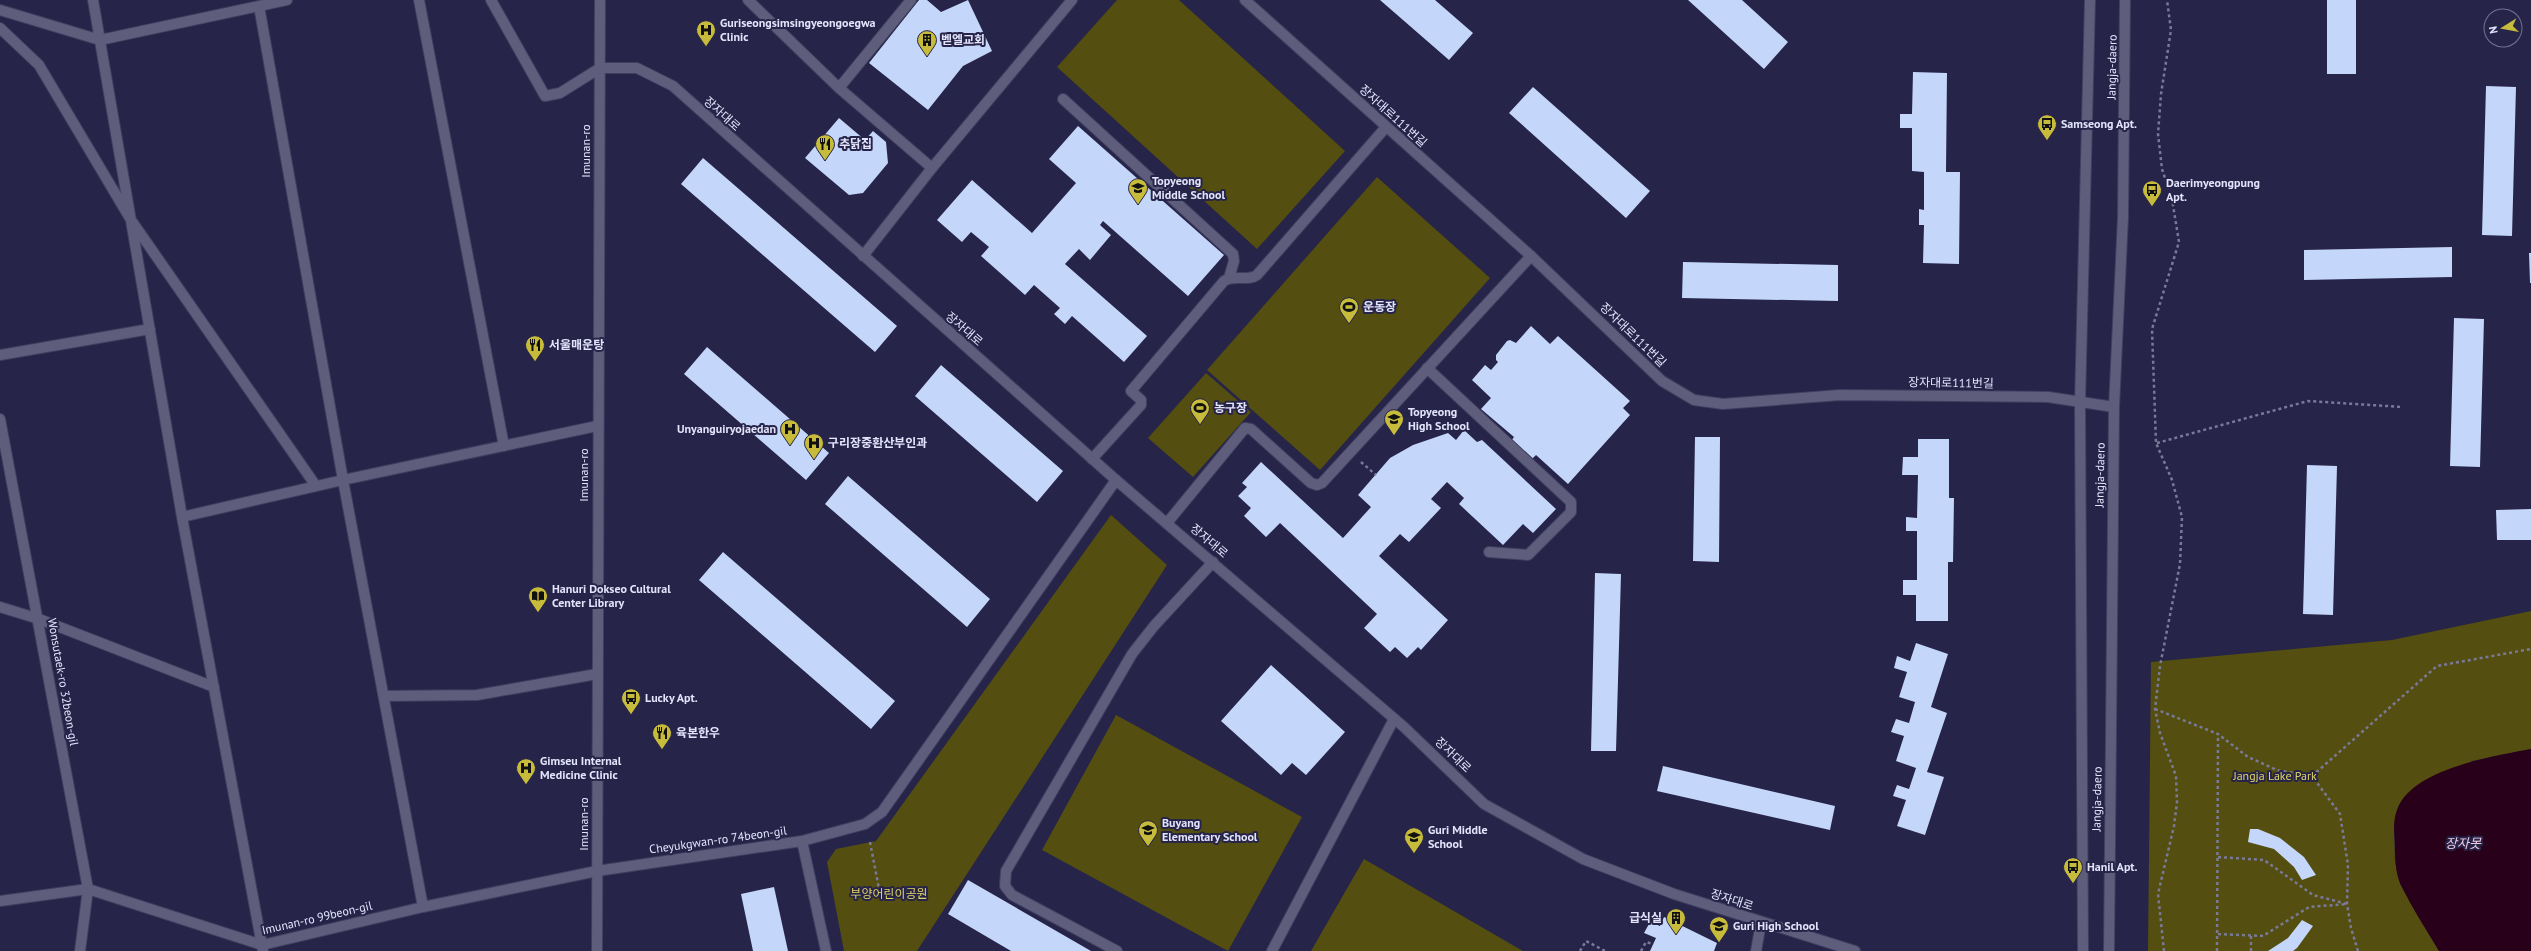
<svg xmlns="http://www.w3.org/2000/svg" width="2531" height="951" font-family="'PT Sans','Noto Sans KR',sans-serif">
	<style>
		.green { fill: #544e10 }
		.water { fill: #28001a }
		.building { fill: #c4d6f9 }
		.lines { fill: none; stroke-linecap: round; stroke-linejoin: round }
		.service-casing { stroke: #403f61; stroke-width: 12 }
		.minor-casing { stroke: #403f61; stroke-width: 12 }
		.tertiary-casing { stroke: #403f61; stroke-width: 12 }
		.path { stroke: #7a7a98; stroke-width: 2.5; stroke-dasharray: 3 3; stroke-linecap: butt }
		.service { stroke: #5e5e7c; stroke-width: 10 }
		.minor { stroke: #5e5e7c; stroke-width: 10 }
		.tertiary { stroke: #5e5e7c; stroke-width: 10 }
		.labels { text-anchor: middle; stroke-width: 4; stroke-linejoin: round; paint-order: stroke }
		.poi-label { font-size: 12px; font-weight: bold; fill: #e3e4fc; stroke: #262448; text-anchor: start }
		.street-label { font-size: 12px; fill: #e3e4fc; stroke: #262448 }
		.park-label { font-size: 12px; fill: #e0d565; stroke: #262448 }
		.water-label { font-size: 13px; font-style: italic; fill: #f4cce2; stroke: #262448 }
	</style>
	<rect width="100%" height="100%" fill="#262448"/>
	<path class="green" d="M1117 0H1179L1345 151 1257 249 1057 67Z
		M1377 177 1490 278 1320 470 1207 370Z
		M1206 373 1251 412 1193 477 1148 438Z
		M1111 515 1167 565 917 951H844L827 862 836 849 876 841Z
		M2531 611V749L2472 761 2394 826 2395 861 2400 884 2439 951H2148L2151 662 2392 640Z
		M1116 715 1302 817 1228 951 1042 850Z
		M1364 859 1523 951H1311Z"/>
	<path class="water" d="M2531 749V951H2439C2426 929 2412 908 2401 885 2395 873 2395 856 2395 843 2394 832 2393 820 2397 810 2411 769 2494 756 2531 749Z"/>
	<path class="building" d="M919 0H927L941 12 968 0 992 51 963 66 928 110 869 63Z
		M1380 0H1435L1473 33 1449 60Z
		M1688 0H1742L1788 42 1764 69Z
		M2327 0H2356V74H2327Z
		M1913 72 1947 73 1946 172H1960L1959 264 1923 263 1924 225H1919V209L1924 210V172L1912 171V128H1900V114H1912Z
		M2486 86 2516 87 2512 236 2482 235Z
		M1533 87 1650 191 1626 218 1509 113Z
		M839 118 865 140 873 131 886 142 888 163 863 193 849 195 805 158Z
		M1078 126 1224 255 1188 296 1103 221 1100 225 1111 235 1090 260 1079 249 1065 264 1147 336 1124 362 1072 316 1065 324 1054 314 1060 308 1034 285 1025 295 981 256 989 247 971 232 962 242 937 220 972 180 1032 233 1076 183 1049 159Z
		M703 158 897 326 875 352 681 184Z
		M2452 247V277L2304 280V250Z
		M2529 253H2531V283H2530Z
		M1683 262 1838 265V301L1682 298Z
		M2454 318 2484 319 2480 467 2450 466Z
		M1531 326 1550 344 1558 336 1630 401 1623 408 1630 415 1568 484 1536 455 1532 459 1511 441 1514 437 1481 409 1491 398 1472 380 1485 365 1491 370 1498 362 1496 360V355L1507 341 1510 340 1516 343Z
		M707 347 829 453 806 480 684 374Z
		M941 365 1063 471 1037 502 915 396Z
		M1464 430 1477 442 1482 440 1556 509 1533 533 1523 524 1503 545 1459 504 1464 498 1447 482 1431 499 1441 508 1409 542 1400 534 1379 556 1448 620 1421 650 1418 647 1407 658 1395 647 1390 652 1364 628 1377 614 1280 523 1266 537 1244 516 1251 508 1238 496 1247 487 1242 483 1261 462 1343 538 1371 507 1358 495 1390 458 1413 445 1448 433 1456 440Z
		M1695 437H1720L1719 562 1693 561Z
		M1918 439H1949V498H1954L1953 562H1948V621H1916V595H1903V580H1917V531H1906V517L1917 518 1918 475H1902L1903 457H1918Z
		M2307 465 2337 466 2333 615 2303 614Z
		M848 476 990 599 967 627 825 504Z
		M2531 509V540H2497L2496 510Z
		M723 552 895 701 871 729 699 580Z
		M1595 573 1621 574 1616 751H1591Z
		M1916 643 1948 654 1931 707 1947 713 1927 772 1944 777 1925 835 1897 826 1906 800 1893 796 1897 785 1909 789 1916 768 1896 761 1904 736 1891 732 1896 719 1909 723 1915 702 1899 697 1907 672 1894 668 1897 656 1910 661Z
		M1271 665 1345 732 1306 775 1292 763 1281 775 1221 721Z
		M1663 766 1835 806 1830 830 1657 791Z
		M2250 829H2258L2280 838 2304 857 2316 875 2302 880 2294 867 2274 849 2248 842Z
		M968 880 1091 951H1011L948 914Z
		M774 887 788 951H753L741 894Z
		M1664 917 1717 943 1714 951H1650L1656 938 1644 933 1650 922 1660 926Z
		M2302 920 2313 926 2297 948 2293 951H2268L2288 938Z"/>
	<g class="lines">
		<g class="service-casing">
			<path id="service" d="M1063 99 1233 254 1234 261 1229 278
				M1427 368 1571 502V512L1528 555 1489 552
				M1092 459 1141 405V400L1131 391 1224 281C1234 274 1248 282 1257 275L1386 127
				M1167 523 1245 428 1251 429 1311 483 1317 485 1322 483 1531 256
				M1117 951 1012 895 1005 886 1006 871 1132 654 1154 626 1213 562
				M1272 951 1394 719
				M1756 951 1761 923"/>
		</g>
		<g class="minor-casing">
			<path id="minor" d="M93 0 182 517 263 951
				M419 0 504 446
				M491 0 545 96 560 93 600 68
				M748 0 839 88 932 168
				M259 6 343 480 423 907
				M0 10 100 40 287 0
				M0 28 39 65 131 220 316 486
				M839 88 911 0
				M0 355 150 329
				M0 419 88 889 80 951
				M182 517 343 480 597 426
				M0 607 39 619 214 687
				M384 696 477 695 597 674
				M802 841 865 824 882 812 1116 480
				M0 901 88 889 262 945 423 907 597 871 802 841 826 951"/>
		</g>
		<g class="tertiary-casing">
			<path id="tertiary" d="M1245 0 1531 256 1662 381 1694 400 1723 404 1840 395 2048 397 2114 407
				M600 68H637L673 86 1116 480 1404 727 1484 804 1583 859 1674 894 1855 951
				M863 256 932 168 1072 0
				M597 951 600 0
				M2083 951 2080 403 2090 0
				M2109 951 2114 407 2123 217 2125 0"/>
		</g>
		<path class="path" d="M2157 443 2308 401 2402 407
			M1361 462 1376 475
			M2155 709 2218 734 2248 757 2277 770 2312 776
			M870 842 879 889
			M2218 934 2263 936 2309 907 2347 904 2313 895 2264 860 2218 857
			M2251 936V951
			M1580 951 1586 941 1605 951
			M1641 951 1646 942 1653 944
			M2164 951 2158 894 2174 826 2177 802 2176 776 2160 733 2155 709 2160 666 2180 564 2182 517 2172 480 2156 443 2152 329 2179 242 2172 199 2162 169 2158 134 2161 94 2171 30 2167 0
			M2217 951 2218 734
			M2358 951 2351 928 2347 904 2348 865 2340 814 2312 776 2437 666 2531 649"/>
		<use href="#service" class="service"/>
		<use href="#minor" class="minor"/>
		<use href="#tertiary" class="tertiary"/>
	</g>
	<defs>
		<g id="hospital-pin" transform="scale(1)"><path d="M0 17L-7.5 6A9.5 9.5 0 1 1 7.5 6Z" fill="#c7bb3b" stroke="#262448"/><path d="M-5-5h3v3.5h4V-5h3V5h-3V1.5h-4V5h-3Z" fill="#111"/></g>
		<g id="building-pin" transform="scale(1)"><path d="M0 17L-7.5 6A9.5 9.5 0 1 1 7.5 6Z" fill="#c7bb3b" stroke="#262448"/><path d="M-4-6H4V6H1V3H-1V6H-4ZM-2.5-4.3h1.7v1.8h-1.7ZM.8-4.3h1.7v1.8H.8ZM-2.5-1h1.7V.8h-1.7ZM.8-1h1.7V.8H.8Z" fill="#111"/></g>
		<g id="bus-pin" transform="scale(1)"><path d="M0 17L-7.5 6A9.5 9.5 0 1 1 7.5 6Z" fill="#c7bb3b" stroke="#262448"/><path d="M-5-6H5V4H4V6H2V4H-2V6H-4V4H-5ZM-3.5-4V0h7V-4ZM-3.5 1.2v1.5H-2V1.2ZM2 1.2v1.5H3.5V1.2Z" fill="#111"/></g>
		<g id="restaurant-pin" transform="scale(1)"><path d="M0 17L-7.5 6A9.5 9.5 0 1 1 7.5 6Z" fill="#c7bb3b" stroke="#262448"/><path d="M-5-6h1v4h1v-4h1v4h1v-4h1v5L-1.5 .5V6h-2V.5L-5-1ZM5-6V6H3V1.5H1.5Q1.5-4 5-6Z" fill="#111"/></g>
		<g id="school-pin" transform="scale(1)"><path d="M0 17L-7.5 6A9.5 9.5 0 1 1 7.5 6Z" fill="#c7bb3b" stroke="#262448"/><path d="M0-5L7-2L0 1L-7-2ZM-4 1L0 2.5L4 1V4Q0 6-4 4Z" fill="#111"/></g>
		<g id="stadium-pin" transform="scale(1)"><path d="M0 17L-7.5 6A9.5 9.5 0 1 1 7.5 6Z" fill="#c7bb3b" stroke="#262448"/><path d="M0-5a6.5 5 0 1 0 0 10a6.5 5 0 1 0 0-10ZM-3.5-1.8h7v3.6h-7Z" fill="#111"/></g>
		<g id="library-pin" transform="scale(1)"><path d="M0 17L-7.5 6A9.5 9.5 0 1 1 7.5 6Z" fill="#c7bb3b" stroke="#262448"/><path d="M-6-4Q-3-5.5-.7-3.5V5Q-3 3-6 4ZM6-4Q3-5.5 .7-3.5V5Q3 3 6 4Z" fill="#111"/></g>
	</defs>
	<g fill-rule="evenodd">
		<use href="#hospital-pin" x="706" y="30"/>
		<use href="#building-pin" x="927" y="40"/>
		<use href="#bus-pin" x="2047" y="124"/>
		<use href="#restaurant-pin" x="825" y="144"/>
		<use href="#school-pin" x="1138" y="188"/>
		<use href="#bus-pin" x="2152" y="190"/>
		<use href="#stadium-pin" x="1349" y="307"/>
		<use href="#restaurant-pin" x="535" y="345"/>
		<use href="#stadium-pin" x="1200" y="408"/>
		<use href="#school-pin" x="1394" y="419"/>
		<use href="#hospital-pin" x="790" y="429"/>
		<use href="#hospital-pin" x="814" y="443"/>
		<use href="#library-pin" x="538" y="596"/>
		<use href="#bus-pin" x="631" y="698"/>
		<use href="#restaurant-pin" x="662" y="733"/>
		<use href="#hospital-pin" x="526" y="768"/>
		<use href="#school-pin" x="1148" y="830"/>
		<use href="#school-pin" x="1414" y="837"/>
		<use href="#bus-pin" x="2073" y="867"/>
		<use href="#building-pin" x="1676" y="918"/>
		<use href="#school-pin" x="1719" y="926"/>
	</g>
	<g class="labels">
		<g class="poi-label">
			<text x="720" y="27">Guriseongsimsingyeongoegwa<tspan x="720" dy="14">Clinic</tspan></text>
			<text x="941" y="44">벧엘교회</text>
			<text x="2061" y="128">Samseong Apt.</text>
			<text x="839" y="148">추닭집</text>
			<text x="1152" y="185">Topyeong<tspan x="1152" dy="14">Middle School</tspan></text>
			<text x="2166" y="187">Daerimyeongpung<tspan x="2166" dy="14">Apt.</tspan></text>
			<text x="1363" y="311">운동장</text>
			<text x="549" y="349">서울매운탕</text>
			<text x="1214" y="412">농구장</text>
			<text x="1408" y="416">Topyeong<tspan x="1408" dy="14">High School</tspan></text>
			<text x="776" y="433" text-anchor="end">Unyanguiryojaedan</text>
			<text x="828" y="447">구리장중환산부인과</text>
			<text x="552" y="593">Hanuri Dokseo Cultural<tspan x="552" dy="14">Center Library</tspan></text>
			<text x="645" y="702">Lucky Apt.</text>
			<text x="676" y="737">육본한우</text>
			<text x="540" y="765">Gimseu Internal<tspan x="540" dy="14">Medicine Clinic</tspan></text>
			<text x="1162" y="827">Buyang<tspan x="1162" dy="14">Elementary School</tspan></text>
			<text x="1428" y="834">Guri Middle<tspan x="1428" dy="14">School</tspan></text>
			<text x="2087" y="871">Hanil Apt.</text>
			<text x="1662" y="922" text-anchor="end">급식실</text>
			<text x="1733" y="930">Guri High School</text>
		</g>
		<g class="street-label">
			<text transform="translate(2112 67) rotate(-89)" y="4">Jangja-daero</text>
			<text transform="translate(722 114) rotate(42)" y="4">장자대로</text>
			<text transform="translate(1393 116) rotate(42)" y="4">장자대로111번길</text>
			<text transform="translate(586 151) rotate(-90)" y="4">Imunan-ro</text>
			<text transform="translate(964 329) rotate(41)" y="4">장자대로</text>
			<text transform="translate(1633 335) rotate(44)" y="4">장자대로111번길</text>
			<text transform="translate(1951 383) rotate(1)" y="4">장자대로111번길</text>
			<text transform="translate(584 475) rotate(-90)" y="4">Imunan-ro</text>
			<text transform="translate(2100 475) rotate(-89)" y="4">Jangja-daero</text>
			<text transform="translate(1209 541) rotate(40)" y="4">장자대로</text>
			<text transform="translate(63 682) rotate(80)" y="4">Wonsutaek-ro 32beon-gil</text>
			<text transform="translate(1453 755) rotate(44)" y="4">장자대로</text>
			<text transform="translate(2097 799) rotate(-89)" y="4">Jangja-daero</text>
			<text transform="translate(584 824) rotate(-90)" y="4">Imunan-ro</text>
			<text transform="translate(718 840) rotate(-8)" y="4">Cheyukgwan-ro 74beon-gil</text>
			<text transform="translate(1732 900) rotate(18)" y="4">장자대로</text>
			<text transform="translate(317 918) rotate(-13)" y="4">Imunan-ro 99beon-gil</text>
		</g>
		<g class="park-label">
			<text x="2275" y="780">Jangja Lake Park</text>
			<text x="889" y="898">부양어린이공원</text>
		</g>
		<g class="water-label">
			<text x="2463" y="848">장자못</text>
		</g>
	</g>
	<g transform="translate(2503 28) rotate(259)"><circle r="19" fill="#262448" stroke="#727190"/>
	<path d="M0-3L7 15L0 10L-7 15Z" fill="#c7bb3b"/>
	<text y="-6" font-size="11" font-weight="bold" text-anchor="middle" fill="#e3e4fc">N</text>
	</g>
</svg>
